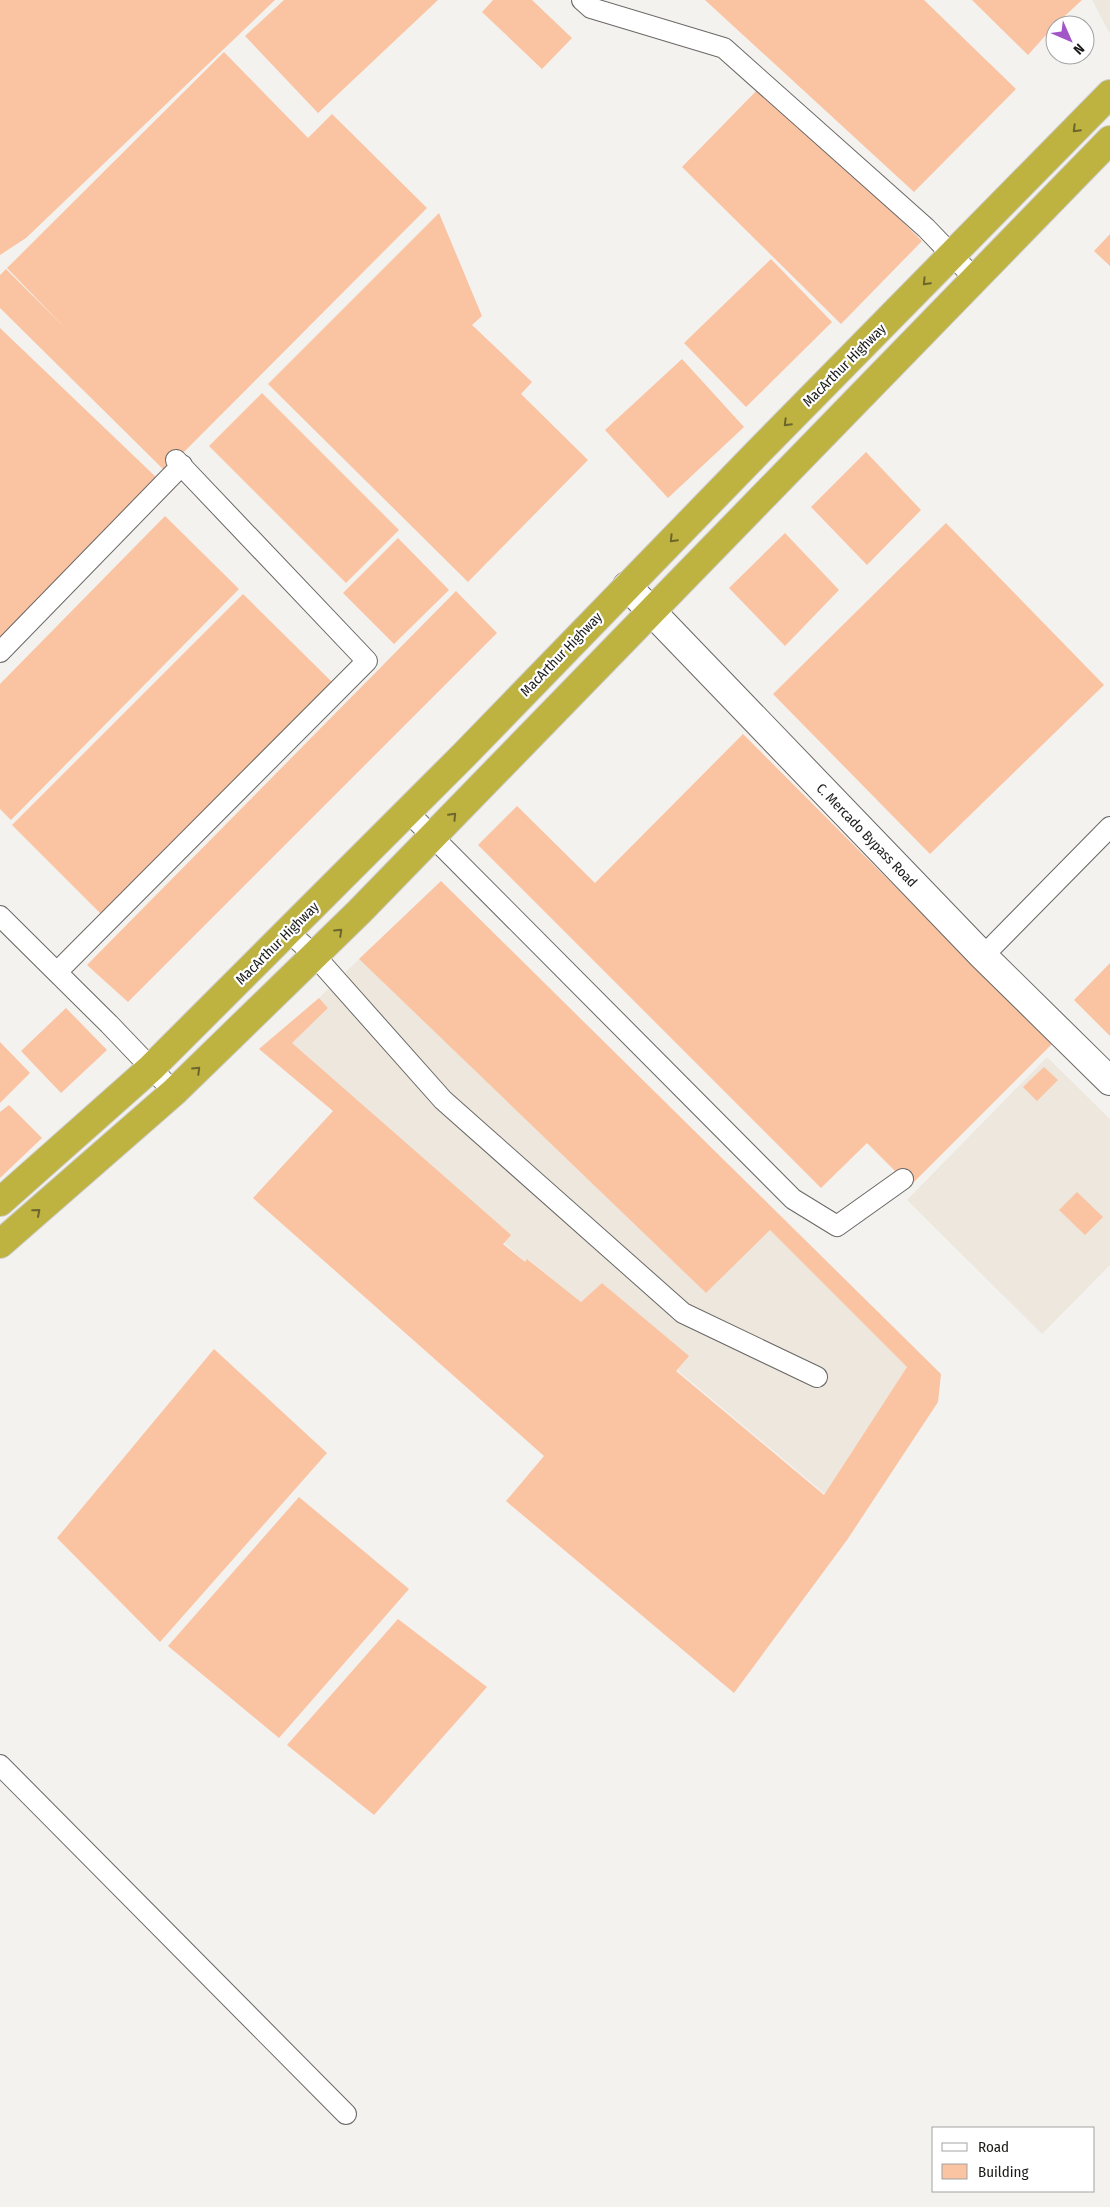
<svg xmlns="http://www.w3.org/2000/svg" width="1110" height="2207" font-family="'Fira Sans Condensed',sans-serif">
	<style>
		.built { fill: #ede7dd }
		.building { fill: #fac3a1 }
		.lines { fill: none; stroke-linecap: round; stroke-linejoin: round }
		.service-casing { stroke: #6a6866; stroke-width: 22 }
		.minor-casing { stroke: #6a6866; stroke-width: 30 }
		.trunk-casing { stroke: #cdcdcc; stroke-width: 30 }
		.service { stroke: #fff; stroke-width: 20 }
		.minor { stroke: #fff; stroke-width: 28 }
		.trunk { stroke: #beb240; stroke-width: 28 }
		.oneway { stroke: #6c662c }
		.labels { text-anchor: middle; stroke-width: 4.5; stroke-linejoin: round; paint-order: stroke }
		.street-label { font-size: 14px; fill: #1a1a19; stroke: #fff }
	</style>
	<rect width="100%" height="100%" fill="#f4f2ef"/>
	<path class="built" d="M1092 0H1110V34Z
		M359 959 706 1293 770 1230 907 1367 825 1494 677 1370 688 1356 602 1283 581 1302 528 1259 525 1262 292 1043 328 1008 319 998Z
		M1047 1057 1110 1119V1265L1042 1334 907 1200Z"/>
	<path class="building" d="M0 0H275L26 238 0 255Z
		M284 0H438L318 113 245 36Z
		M493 0H532L572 38 542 69 482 12Z
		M705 0H924L1016 89 914 192Z
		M972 0H1082L1055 25 1028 55Z
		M224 52 308 138 332 114 427 208 165 471 0 308V275L6 269 67 330 7 268Z
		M763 84 922 241 841 324 682 167Z
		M439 213 482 316 472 325 532 382 521 394 588 460 468 582 268 384Z
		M1110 234V266L1094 251Z
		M771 259 832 322 746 407 684 343Z
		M0 328 158 479 0 640Z
		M682 359 744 427 668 498 605 430Z
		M262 393 399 530 346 583 209 446Z
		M866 452 921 510 867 565 811 507Z
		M165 516 239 589 11 820 0 809V684Z
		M946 523 1104 685 930 854 773 694Z
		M785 533 839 590 785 646 729 588Z
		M398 538 449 590 394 644 343 593Z
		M456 591 497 633 128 1002 87 965Z
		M243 594 332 682 101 914 12 825Z
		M743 734 1052 1044 910 1186 867 1143 821 1188 478 845 517 806 595 883Z
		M441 881 941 1374 938 1402 847 1540 734 1693 506 1501 544 1456 253 1198 333 1111 259 1049 319 998 328 1008 292 1043 511 1235 503 1244 525 1262 527 1259 581 1302 602 1283 689 1356 676 1371 824 1495 907 1367 770 1230 706 1293 359 959Z
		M1110 963V1036L1074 1000Z
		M66 1008 107 1050 61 1093 21 1051Z
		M0 1042 30 1073 0 1103Z
		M1044 1067 1058 1080 1037 1101 1023 1087Z
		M9 1105 42 1138 0 1178V1112Z
		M1077 1192 1103 1217 1085 1235 1059 1210Z
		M214 1349 327 1453 160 1642 57 1538Z
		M299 1497 409 1589 279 1738 168 1646Z
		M398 1619 487 1687 374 1815 287 1745Z"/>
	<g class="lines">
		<g class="service-casing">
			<path id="service" d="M582 0 591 8 724 48 926 228 976 280
				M0 652 182 465
				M408 812 793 1199 837 1226 903 1179
				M0 916 109 1024 174 1092
				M288 931 315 956 443 1100 683 1313 817 1377
				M983 956 1110 827
				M57 972 367 661 176 460
				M0 1765 346 2114"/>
		</g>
		<g class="minor-casing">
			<path id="minor" d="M627 586 983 956 1110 1081"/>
		</g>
		<g class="trunk-casing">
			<path id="trunk" d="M0 1202 151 1068 464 755 759 451 1110 94
				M0 1244 174 1092 359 912 1110 140"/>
		</g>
		<use href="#service" class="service"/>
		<use href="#minor" class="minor"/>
		<use href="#trunk" class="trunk"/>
	</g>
	<defs><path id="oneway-chevron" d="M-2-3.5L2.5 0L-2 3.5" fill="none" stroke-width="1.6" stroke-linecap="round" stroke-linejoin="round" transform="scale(1.25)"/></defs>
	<g class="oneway">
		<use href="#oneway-chevron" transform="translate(1076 129) rotate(135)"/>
		<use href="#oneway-chevron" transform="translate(926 282) rotate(134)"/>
		<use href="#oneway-chevron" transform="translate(787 423) rotate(135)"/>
		<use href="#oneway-chevron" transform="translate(673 539) rotate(134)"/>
		<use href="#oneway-chevron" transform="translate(453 816) rotate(-46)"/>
		<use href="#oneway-chevron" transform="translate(339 932) rotate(-44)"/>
		<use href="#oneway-chevron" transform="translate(197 1070) rotate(-44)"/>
		<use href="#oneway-chevron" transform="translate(37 1212) rotate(-41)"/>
	</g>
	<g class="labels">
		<g class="street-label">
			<text transform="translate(844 365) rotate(-45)" y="5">MacArthur Highway</text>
			<text transform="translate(561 654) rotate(-46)" y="5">MacArthur Highway</text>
			<text transform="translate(867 835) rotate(46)" y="5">C. Mercado Bypass Road</text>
			<text transform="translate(277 943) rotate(-45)" y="5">MacArthur Highway</text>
		</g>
	</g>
	<rect x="932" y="2127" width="162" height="65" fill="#ffffff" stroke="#a3a3a3"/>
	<rect x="942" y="2143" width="25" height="8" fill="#ffffff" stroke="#a3a3a3"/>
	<text x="978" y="2152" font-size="15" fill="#1a1a19">Road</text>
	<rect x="942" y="2164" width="25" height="15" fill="#fac3a1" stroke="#a3a3a3"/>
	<text x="978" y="2177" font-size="15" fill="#1a1a19">Building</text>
	<g transform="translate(1070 40) rotate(135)"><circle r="24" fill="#ffffff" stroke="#a3a3a3"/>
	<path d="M0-4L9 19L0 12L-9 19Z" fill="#a255c7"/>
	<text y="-8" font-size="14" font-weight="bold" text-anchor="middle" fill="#1a1a19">N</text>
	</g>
</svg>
